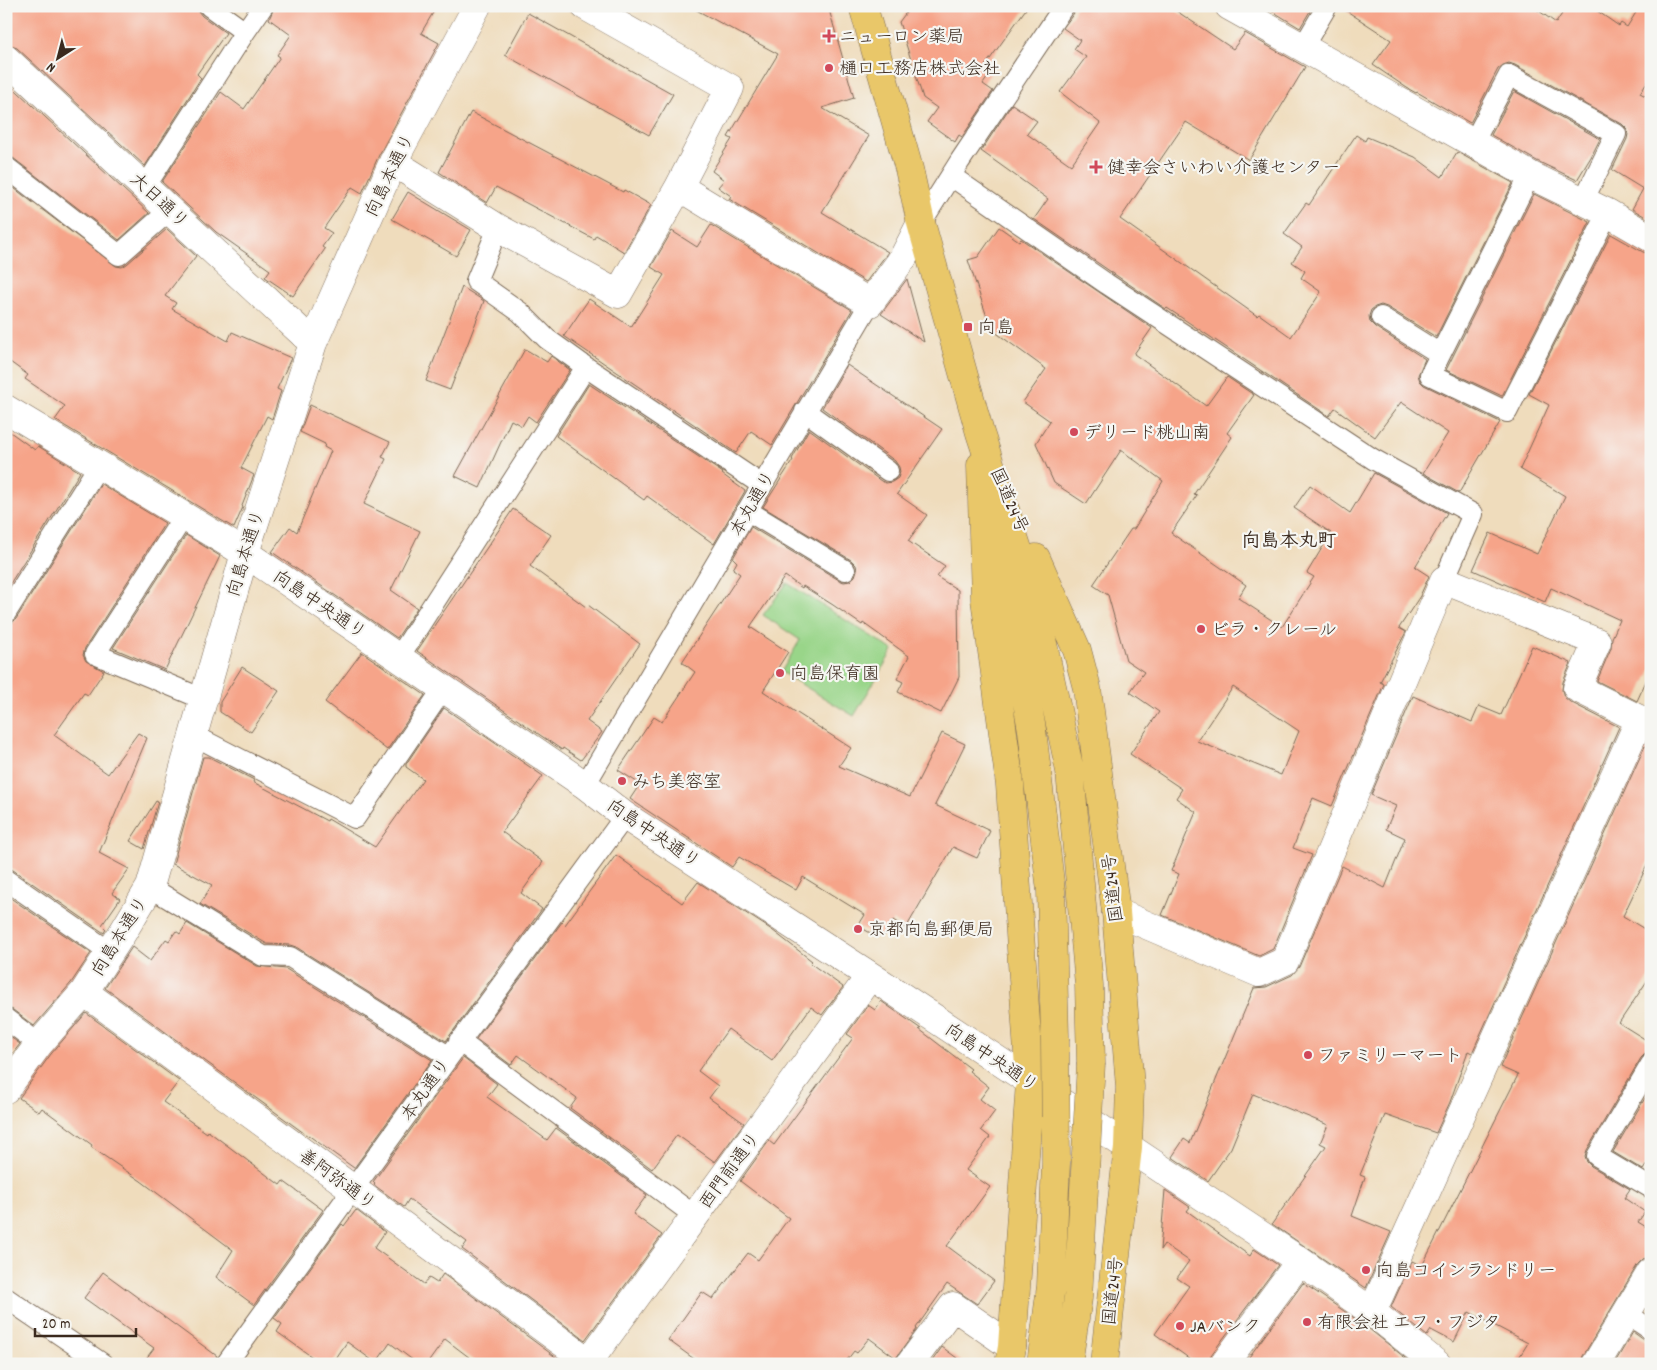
<svg xmlns="http://www.w3.org/2000/svg" width="1657" height="1370" font-family="Dekko,'Klee One',sans-serif">
	<style>
		.green { fill: #99d589; stroke: #6a8054 }
		.building { fill: #f6a489; fill-rule: evenodd }
		.lines { fill: none; stroke-linecap: round; stroke-linejoin: round }
		.service-casing { stroke: #7a6855; stroke-width: 22 }
		.minor-casing { stroke: #7a6855; stroke-width: 29 }
		.trunk-casing { stroke: #7a6855; stroke-width: 29 }
		.service { stroke: #fff; stroke-width: 20 }
		.minor { stroke: #fff; stroke-width: 28 }
		.trunk { stroke: #e9c769; stroke-width: 28 }
		.trunk-bridge-casing { stroke: #7a6855; stroke-width: 29; stroke-linecap: butt }
		.trunk-bridge { stroke: #e9c769; stroke-width: 28 }
		.poi-dot { fill: #d1495b; stroke: #f6f6f2; stroke-width: 2 }
		.labels { text-anchor: middle; stroke-width: 4.5; stroke-linejoin: round; paint-order: stroke }
		.poi-label { font-size: 18px; fill: #3b2a1e; stroke: #f6f6f2; text-anchor: start }
		.street-label { font-size: 18px; fill: #3b2a1e; stroke: #f6f6f2 }
		.neighbourhood-label { font-size: 19px; font-weight: bold; fill: #3b2a1e; stroke: #f6f6f2 }
	</style>
	<rect width="100%" height="100%" fill="#f6f6f2"/>
	<filter id="ink" filterUnits="userSpaceOnUse"><feTurbulence type="fractalNoise" baseFrequency=".02" numOctaves="2"/><feDisplacementMap in="SourceGraphic" scale="10" xChannelSelector="R" yChannelSelector="G"/><feConvolveMatrix kernelMatrix="1 2 1 2 8 2 1 2 1" color-interpolation-filters="sRGB"/></filter>
	<filter id="wash" filterUnits="userSpaceOnUse"><feTurbulence type="fractalNoise" baseFrequency=".0096" numOctaves="4" result="noise"/><feDisplacementMap in="SourceGraphic" scale="20" xChannelSelector="R" yChannelSelector="G"/><feGaussianBlur stdDeviation="1.12" result="paint"/><feColorMatrix in="noise" values="0 0 0 0 0 0 0 0 0 0 0 0 0 0 0 0 0 1.4 0 .05"/><feComposite in="paint" operator="in"/></filter>
	<g filter="url(#wash)">
		<rect width="100%" height="100%" fill="#efdcbc"/>
		<path class="green" d="M787 583 893 650 854 716 781 672 800 640 763 615Z"/>
		<g id="blocks">
			<path class="building" d="M6 6H197L198 11 202 16 226 33 197 74 201 78 145 166 17 48 6 44Z
				M275 6H437L421 33 439 43 379 155 362 193 352 187 324 228 332 233 322 247 325 249 293 296 265 277 270 270 216 232 162 182 221 92 244 109 280 57 277 55 291 35 269 19Z
				M689 6H828L854 98 822 108 869 136 822 212 888 252 866 282 729 199 731 196 718 187 724 180 712 171 732 139 728 137 778 54Z
				M911 6H1028L985 66 992 71 983 84 993 91 962 137 959 135 955 142 927 122 937 108 923 98 899 22Z
				M1076 6H1169L1233 49 1245 33 1305 67 1249 160 1186 122 1120 219 1257 316 1259 314 1291 337 1321 292 1301 278 1305 271 1292 262 1302 247 1284 234 1306 203 1309 205 1356 135 1365 141 1367 137 1415 157 1442 177 1457 152 1513 183 1436 337 1387 307 1381 305 1375 307 1371 310 1369 316 1370 322 1375 327 1425 359 1418 375 1420 381 1424 385 1500 422 1459 493 1423 473 1448 433 1401 402 1375 437 1335 408 1329 416 1167 308 1166 309 1114 274 1034 219 1048 199 981 151 1012 104 1037 121 1027 134 1071 165 1100 123 1060 92 1086 57 1074 49 1080 40 1063 28 1074 13Z
				M1264 6H1313L1300 28Z
				M1339 6H1532L1556 23 1567 6H1590L1619 26 1621 23 1627 27 1640 6H1651V75L1640 93 1651 99V220L1632 209 1643 189 1612 170 1627 139 1628 134 1626 128 1622 124 1515 65 1509 63 1503 65 1498 69 1470 123 1417 92 1416 93 1407 88 1373 65 1391 40Z
				M528 13 673 94 649 135 505 55Z
				M6 81 149 213 119 240 13 158 6 155Z
				M1514 91 1600 139 1591 157 1577 180 1537 161 1491 135Z
				M471 112 623 192 624 190 651 205 624 252 596 235 594 239 496 187 487 203 439 172Z
				M6 182 116 266 122 267 127 264 167 229 196 256 165 296 176 303 172 309 228 341 232 332 291 358 277 389 281 391 272 419 267 416 241 468 254 475 242 506 243 507 234 528 55 420 65 406 25 379 28 375 6 359Z
				M408 192 471 230 456 256 392 219Z
				M1534 194 1590 222 1502 396 1446 370Z
				M711 225 852 310 772 445 751 431 736 453 564 336 589 299 631 327 664 275 651 267 672 231 697 247Z
				M999 227 1019 241 1021 239 1152 328 1134 354 1206 406 1227 377 1254 395 1227 433 1232 437 1194 494 1197 495 1171 533 1246 585 1238 598 1282 627 1314 577 1307 573 1331 533 1294 508 1310 485 1350 513 1374 473 1447 513 1415 567 1429 576 1420 596 1399 628 1406 632 1380 682 1384 684 1332 806 1313 798 1293 848 1312 855 1273 949 1259 956 1162 915 1179 874 1171 871 1196 812 1176 798 1182 789 1130 754 1159 712 1130 692 1144 672 1126 660 1108 595 1093 585 1131 529H1134L1163 481 1121 450 1086 504 1054 483 1036 443 1050 421 1023 402 1046 369 991 329 968 260 978 257ZM1233 687 1299 731 1281 775 1197 741Z
				M1611 234 1643 252 1651 254V670L1637 701 1597 681 1611 648 1612 638 1620 620 1551 588 1545 602 1473 570 1490 533 1537 554 1565 496 1520 469 1549 405 1529 394Z
				M907 279 924 342 881 314Z
				M462 287 484 301 450 390 426 381Z
				M525 349 547 362 551 356 570 370 536 422 528 416 522 426 511 420 480 488 455 476Z
				M847 365 942 429 897 494 927 515 908 541 945 566 937 577 958 590 959 677 941 713 898 692 903 682 897 679 909 656 863 623 862 625 833 605 803 586 802 588 785 576 750 627 788 652 763 691 851 748 839 766 910 797 942 733 965 744 935 805 990 831 977 858 953 847 906 928 893 920 885 935H874L858 926 865 915 803 877 796 890 739 857 732 867 630 799 640 784 618 770 654 717 662 722 695 672 682 662 740 574 733 569 737 562 733 558 751 527 839 580 844 582 850 581 855 576 857 570 856 565 851 560 763 507 793 460 792 459 809 429 881 481 886 483 892 482 898 478 900 472 899 467 895 461 822 408Z
				M589 384 723 473 722 474 745 491 714 544 647 496 644 500 556 436Z
				M310 405 390 442 382 457 386 459 364 504 420 531 391 590 417 608 397 638 272 552 290 527 297 532 331 451 324 447 325 444 300 432Z
				M6 429 35 450 38 446 80 472 6 590Z
				M101 484 165 523 85 648 83 655 86 661 104 671 88 695 84 693 54 735 108 774 138 733 147 738 99 853 129 869 112 893 120 899 102 925 106 929 104 933 13 870 6 868V625L12 623 16 619Z
				M513 509 551 535 530 566 586 607 588 605 640 644 587 721 602 732 581 760 563 748 562 750 417 651Z
				M186 535 220 556 165 670 113 648Z
				M1532 646 1571 663 1563 682 1562 690 1564 697 1570 702 1619 727 1472 1053 1468 1051 1450 1102 1436 1133 1385 1115 1360 1175 1365 1177 1352 1216 1391 1232 1366 1288 1272 1224 1326 1146 1320 1143 1328 1125 1253 1094 1231 1148 1208 1181 1172 1157 1184 1139 1190 1143 1254 988 1266 987 1292 975 1299 967 1342 866 1385 888 1405 838 1386 829 1396 806 1371 795 1413 696 1472 722 1479 706 1501 715Z
				M362 652 425 695 387 750 325 702Z
				M242 667 279 691 251 732 220 712V702Z
				M444 708 543 776 502 832 543 862 521 893 542 909 446 1041 296 947 290 945 267 944 200 904 212 885 173 864 203 757H209L254 780 253 782 327 821 328 819 375 847 423 779 406 767V764Z
				M1645 746 1651 749V857L1623 916 1651 933V975L1619 1023 1651 1043V1052L1646 1053 1641 1058 1587 1150 1585 1156 1587 1162 1591 1166 1630 1189 1624 1198 1645 1212 1638 1222 1651 1230V1256L1643 1259 1638 1264 1583 1356 1580 1364H1515L1528 1343 1469 1312 1454 1342 1431 1330 1427 1336 1391 1307 1412 1261 1422 1266 1518 1075 1500 1067Z
				M156 801 158 802 144 849 130 841Z
				M616 855 682 903 698 882 772 930 812 961 810 963 843 987 822 1015 811 1007 772 1061 728 1029 698 1071 718 1086 709 1098 744 1123 715 1162 677 1135 652 1169 570 1108 577 1098 518 1055 511 1065 476 1039 562 922 565 925Z
				M6 895 91 953 71 983 34 1026 13 1010 6 1007Z
				M187 923 257 966 286 969 432 1060 354 1168 308 1135V1136L105 988 132 947 150 961 166 939 169 941 176 931 180 934Z
				M881 1001 921 1029H919L971 1069 969 1071 989 1087 980 1099 995 1111 981 1130 990 1137 966 1170 990 1187 947 1246 994 1281 977 1304 947 1284 916 1328 917 1329 896 1358 869 1338 857 1353 854 1351 844 1364H701L668 1340 702 1292 713 1299 748 1253 758 1260 789 1218 740 1181 769 1141 774 1145 830 1069 853 1038 847 1034 868 1005 875 1010Z
				M86 1013 179 1081 163 1102 207 1133 208 1131 280 1185 283 1181 323 1210 254 1305 216 1277 233 1250 141 1181 91 1147 92 1145 42 1108 39 1112 19 1098 51 1054Z
				M6 1034 20 1044 6 1062Z
				M463 1058 497 1084 487 1097 547 1140 556 1128 647 1195 633 1214 662 1235 585 1340 462 1249 467 1242 409 1199 404 1207 374 1185 375 1184 373 1182Z
				M1651 1088V1158L1643 1170 1613 1152Z
				M1165 1190 1190 1207 1187 1211 1250 1256 1254 1249 1278 1265 1211 1355 1209 1364H1197L1155 1334 1189 1286 1177 1278 1189 1261 1164 1244 1160 1250Z
				M356 1210 385 1232 374 1248 424 1284 429 1278 437 1283 443 1274 565 1364H478L445 1339 427 1364H418L390 1343 376 1363 347 1342 332 1364H322L277 1332 282 1324 274 1318 342 1224 344 1226Z
				M103 1272 217 1356 214 1364H142L154 1348 84 1298Z
				M1303 1283 1363 1324 1409 1361 1407 1364H1244Z
				M1633 1332 1644 1340 1651 1342V1364H1614Z
				M942 1347 965 1364H930Z"/>
		</g>
	</g>
	<g filter="url(#ink)">
		<use href="#blocks" fill-opacity="0" stroke="#7a6855" stroke-width="1"/>
		<g class="lines">
			<g class="service-casing">
				<path id="service" d="M209 6 245 32
					M1303 47 1327 6
					M1473 143 1509 75 1616 134 1583 201
					M6 167 119 255 170 210
					M1530 175 1430 375 1507 412 1608 213
					M951 176 1107 284 1373 459 1473 514 1444 580
					M145 187 245 32 263 6
					M921 223 960 161 1064 6
					M498 228 476 281 520 312 547 339 586 367 762 485
					M1381 317 1440 354
					M805 411 888 471
					M748 511 845 570
					M184 516 95 654 203 699
					M6 613 99 465
					M399 657 586 367
					M193 735 355 818 443 689
					M585 785 870 303
					M6 880 110 952
					M150 887 263 956 290 957 448 1056
					M6 1019 39 1044
					M459 1041 695 1216
					M1651 1064 1597 1156 1651 1188
					M6 1298 103 1364
					M1626 1313 1651 1330
					M226 1364C359 1181 491 998 625 816"/>
			</g>
			<g class="minor-casing">
				<path id="minor" d="M585 6 730 88 679 187
					M1229 6 1530 175 1608 213 1651 238
					M6 59 313 343
					M393 162 498 228 618 294 679 187 870 303 903 258 921 223
					M6 409 245 553 585 785 625 816 889 988 1300 1261 1372 1312 1437 1364
					M1116 912 1259 973 1285 961 1444 580 1597 642 1577 688 1651 725
					M84 992 592 1364
					M6 1089 39 1044 84 992 123 932 150 887 245 553 313 343 393 162 477 6
					M1372 1312 1640 719
					M587 1364 870 976
					M910 1364 953 1306 1012 1347
					M1224 1364 1300 1261
					M1596 1364 1651 1272"/>
			</g>
			<g class="trunk-casing">
				<path id="trunk" d="M863 6 909 169 921 223 980 433 1032 592 1070 771 1089 985 1091 1063
					M981 465 985 599 1010 785 1030 1082 1012 1347 1009 1364
					M997 531 1032 730 1051 891 1055 1037
					M1036 558 1077 650 1087 688 1116 912 1130 1087 1128 1147 1104 1364"/>
			</g>
			<use href="#service" class="service"/>
			<use href="#minor" class="minor"/>
			<use href="#trunk" class="trunk"/>
			<g class="trunk-bridge-casing">
				<path id="trunk-bridge" d="M1041 1364 1051 1286 1056 1163 1055 1037
					M1068 1364 1078 1298 1091 1063"/>
			</g>
			<use href="#trunk-bridge" class="trunk-bridge"/>
		</g>
	</g>
	<g class="poi-dot">
		<path d="M826.5 28.5h5v5h5v5h-5v5h-5v-5h-5v-5h5z"/>
		<circle cx="829" cy="68" r="5"/>
		<path d="M1093.5 159.5h5v5h5v5h-5v5h-5v-5h-5v-5h5z"/>
		<rect x="963" y="322" width="10" height="10" rx="2.5"/>
		<circle cx="1074" cy="432" r="5"/>
		<circle cx="1201" cy="629" r="5"/>
		<circle cx="780" cy="673" r="5"/>
		<circle cx="622" cy="781" r="5"/>
		<circle cx="858" cy="929" r="5"/>
		<circle cx="1308" cy="1055" r="5"/>
		<circle cx="1366" cy="1270" r="5"/>
		<circle cx="1307" cy="1322" r="5"/>
		<circle cx="1180" cy="1326" r="5"/>
	</g>
	<g class="labels">
		<g class="poi-label">
			<text x="839" y="42">ニューロン薬局</text>
			<text x="839" y="74">樋口工務店株式会社</text>
			<text x="1107" y="173">健幸会さいわい介護センター</text>
			<text x="978" y="333">向島</text>
			<text x="1084" y="438">デリード桃山南</text>
			<text x="1211" y="635">ビラ・クレール</text>
			<text x="790" y="679">向島保育園</text>
			<text x="632" y="787">みち美容室</text>
			<text x="868" y="935">京都向島郵便局</text>
			<text x="1318" y="1061">ファミリーマート</text>
			<text x="1376" y="1276">向島コインランドリー</text>
			<text x="1317" y="1328">有限会社 エフ・フジタ</text>
			<text x="1190" y="1332">JAバンク</text>
		</g>
		<g class="street-label">
			<text transform="translate(389 175) rotate(-64)" y="6">向島本通り</text>
			<text transform="translate(160 200) rotate(43)" y="6">大日通り</text>
			<text transform="translate(1010 500) rotate(66)" y="6">国道24号</text>
			<text transform="translate(752 503) rotate(-60)" y="6">本丸通り</text>
			<text transform="translate(245 553) rotate(-73)" y="6">向島本通り</text>
			<text transform="translate(320 604) rotate(34)" y="6">向島中央通り</text>
			<text transform="translate(654 833) rotate(34)" y="6">向島中央通り</text>
			<text transform="translate(1112 888) rotate(-97)" y="6">国道24号</text>
			<text transform="translate(119 936) rotate(-58)" y="6">向島本通り</text>
			<text transform="translate(992 1057) rotate(34)" y="6">向島中央通り</text>
			<text transform="translate(425 1089) rotate(-55)" y="6">本丸通り</text>
			<text transform="translate(729 1170) rotate(-54)" y="6">西門前通り</text>
			<text transform="translate(338 1179) rotate(36)" y="6">善阿弥通り</text>
			<text transform="translate(1112 1291) rotate(-84)" y="6">国道24号</text>
		</g>
		<g class="neighbourhood-label">
			<text x="1289" y="546">向島本丸町</text>
		</g>
	</g>
	<rect width="1657" height="1370" fill="none" stroke="#f6f6f2" stroke-width="25"/>
	<g transform="translate(58 58) rotate(216)" stroke="#f6f6f2" stroke-width="4" paint-order="stroke">
	<path d="M0-4L9 19L0 12L-9 19Z" fill="#3b2a1e"/>
	<text y="-8" font-size="14" font-weight="bold" text-anchor="middle" fill="#3b2a1e">N</text>
	</g>
	<path d="M35 1328v8h101v-8" fill="none" stroke="#3b2a1e" stroke-width="2.5"/>
	<text x="42" y="1328" font-size="15" fill="#3b2a1e" stroke="#f6f6f2" stroke-width="4" paint-order="stroke">20 m</text>
</svg>
